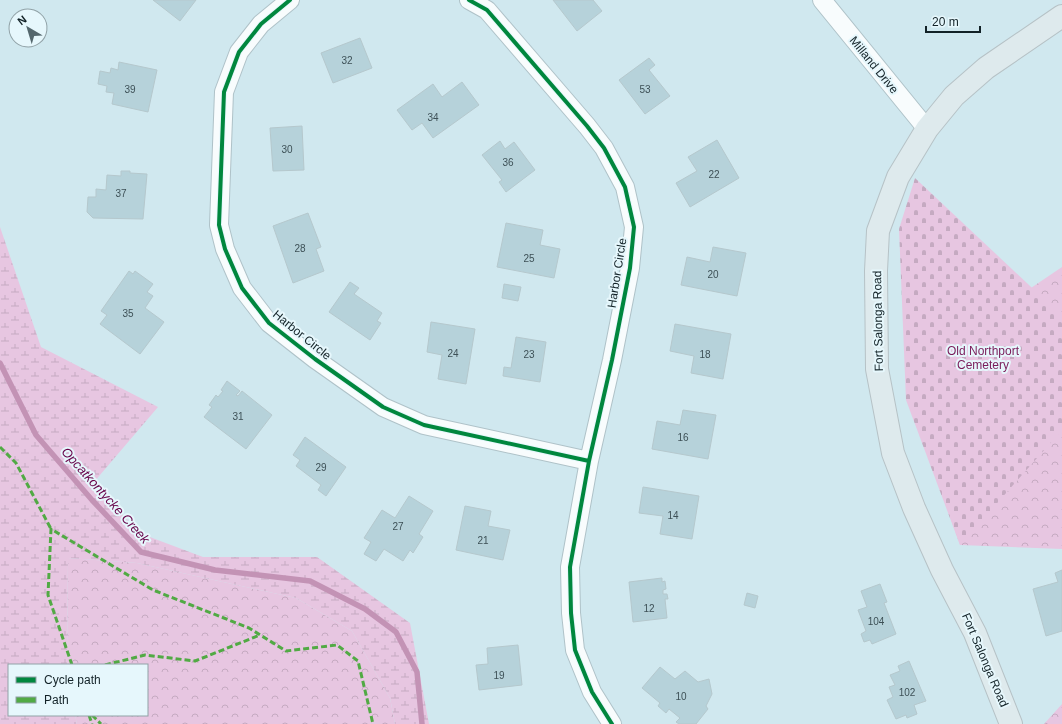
<svg xmlns="http://www.w3.org/2000/svg" width="1062" height="724" font-family="Helvetica,sans-serif">
	<style>
		.forest { fill: url(#forest-crowns) }
		.wetland { fill: url(#wetland-marsh) }
		.cemetery { fill: url(#cemetery-stones) }
		.lines { fill: none; stroke-linecap: round; stroke-linejoin: round }
		.stream { stroke: #c393b5; stroke-width: 5.5 }
		.building { fill: #b6d2da; stroke: #b5c8cd }
		.minor-casing { stroke: #afc2c8; stroke-width: 20 }
		.primary-casing { stroke: #b6c2c6; stroke-width: 24 }
		.minor { stroke: #f8fcfd; stroke-width: 18 }
		.primary { stroke: #deeaed; stroke-width: 22 }
		.quiet { stroke: #51aa44; stroke-width: 3; stroke-dasharray: 6 3; stroke-linecap: butt }
		.cycleway-casing { stroke: #e6f7fc; stroke-width: 6 }
		.cycleway { stroke: #00873e; stroke-width: 4 }
		.labels { text-anchor: middle; stroke-width: 4; stroke-linejoin: round; paint-order: stroke }
		.number-label { font-size: 10px; fill: #3d5056 }
		.street-label { font-size: 12px; fill: #122227; stroke: #e6f7fc }
		.park-label { font-size: 12px; fill: #7a1c5a; stroke: #e6f7fc }
		.water-label { font-size: 13px; font-style: italic; fill: #660048; stroke: #e6f7fc }
	</style>
	<defs>
		<pattern id="forest-crowns" width="20" height="18" patternUnits="userSpaceOnUse"><rect width="20" height="18" fill="#e7c6e1"/><path d="M2 6a3 3 0 1 1 6 0M12 15a3 3 0 1 1 6 0" fill="none" stroke="#c5aac1"/></pattern>
		<pattern id="wetland-marsh" width="20" height="14" patternUnits="userSpaceOnUse"><rect width="20" height="14" fill="#e7c6e1"/><path d="M1 5h8M5 5V1M11 12h8M15 12V8" fill="none" stroke="#c5aac1"/></pattern>
		<pattern id="cemetery-stones" width="16" height="16" patternUnits="userSpaceOnUse"><rect width="16" height="16" fill="#e7c6e1"/><path d="M2 7V4a2 2 0 0 1 4 0v3zM10 15v-3a2 2 0 0 1 4 0v3z" fill="#c5aac1"/></pattern>
	</defs>
	<rect width="100%" height="100%" fill="#d0e8ef"/>
	<path class="forest" d="M1062 267V549L960 545 948 511 1022 294Z
		M68 558 137 563 296 598 352 631 390 698 395 724H77L75 715H147V665H67Z
		M1062 704V724H1044Z"/>
	<path class="wetland" d="M0 227 41 347 158 407 94 482 139 533 203 557H317L410 623 429 724H395L390 698 352 631 296 598 137 563 68 558 67 665H9V715H75L77 724H0Z"/>
	<path class="cemetery" d="M915 178 1062 316V430L960 545 906 400 899 229Z"/>
	<g class="lines">
		<path class="stream" d="M0 363 36 435 92 500 141 552 215 570 310 581 365 609 396 632 417 672 422 724"/>
	</g>
	<path class="building" d="M153 0H196L180 21Z
		M553 0H593L602 11 577 31Z
		M360 38 372 68 333 83 321 53Z
		M649 58 655 65 649 70 670 96 645 114 619 80Z
		M119 62 157 70 148 112 112 104 114 93 106 92 107 86 98 84 100 71 110 73 111 68 118 70Z
		M462 82 479 105 433 138 422 123 412 130 397 110 433 84 442 97Z
		M302 126 304 170 273 171 270 128Z
		M717 140 739 178 690 207 676 183 697 171 688 157Z
		M500 141 505 149 514 142 535 170 506 192 499 182 502 180 482 155Z
		M121 171H130V173L147 174 143 219 93 218 87 212 88 197H96V189L106 190 107 175 121 176Z
		M308 213 321 247 316 249 324 271 293 283 273 226Z
		M506 223 543 230 540 245 560 249 554 278 497 267Z
		M713 247 746 253 737 296 681 285 687 257 710 262Z
		M129 271 133 274 135 271 153 284 147 292 153 296 145 308 164 322 140 354 100 324 107 315 101 311Z
		M350 282 359 288 354 294 382 313 377 321 381 323 370 340 329 312Z
		M504 284 521 287 518 301 502 298Z
		M431 322 475 329 466 384 438 379 442 355 427 352Z
		M675 324 731 334 723 379 691 373 694 356 670 351Z
		M516 337 546 342 540 382 503 376 504 367 511 368Z
		M227 381 240 391 236 395 238 396 242 391 272 415 246 449 204 417 212 407 209 405 216 395 218 397 223 391 221 390Z
		M683 410 716 415 708 459 652 449 657 421 680 425Z
		M305 437 346 467 326 496 318 490 321 485 296 466 300 460 293 455Z
		M643 487 699 496 692 539 660 534 663 516 639 513Z
		M409 496 433 511 419 534 423 537 413 553 410 550 403 561 384 549 376 561 364 554 371 542 364 538 382 510 395 518Z
		M465 506 491 511 488 526 510 530 503 560 456 550Z
		M1062 570V631L1046 636 1033 589 1058 582 1055 573Z
		M662 578V582L665 581 666 589 663 590V594H667L668 599H665L667 618 633 622 629 582Z
		M880 584 887 602 884 603 896 634 872 644 870 640 864 642 861 634 866 631 858 610 867 607 861 591Z
		M747 593 758 596 755 608 744 605Z
		M518 645 522 685 479 690 476 665 488 664 487 648Z
		M909 661 926 701 914 705 917 714 907 718 906 715 896 719 887 700 893 697 889 687 895 685 890 675 900 671 898 666Z
		M660 667 675 679 685 671 698 682 709 679 712 694 706 706 708 709 696 724H679L676 722 680 718 669 709 666 713 658 706 660 703 642 688Z"/>
	<g class="lines">
		<g class="minor-casing">
			<path id="minor" d="M290 0 261 24 239 52 224 92 219 225 225 249 242 288 269 323 315 359 383 407 424 425 589 461 612 360 630 268 634 227 625 187 604 148 587 126 487 10 469 0
				M822 0 927 129
				M589 461 570 567 571 613 575 650 592 692 612 724"/>
		</g>
		<g class="primary-casing">
			<path id="primary" d="M1011 724 975 633 942 570 914 508 893 453 877 369 876 271 878 231 898 177 927 129 954 96 986 68 1062 16"/>
		</g>
		<use href="#minor" class="minor"/>
		<use href="#primary" class="primary"/>
		<path class="quiet" d="M0 447 16 463 51 529
			M72 665 48 595 51 529 153 590 249 628 286 651 337 645 358 661 373 724
			M105 665 145 655 195 661 260 635
			M89 715 92 724
			M92 715 101 724"/>
		<g class="cycleway-casing">
			<path id="cycleway" d="M290 0 261 24 239 52 224 92 219 225 225 249 242 288 269 323 315 359 383 407 424 425 589 461 612 360 630 268 634 227 625 187 604 148 587 126 487 10 469 0
				M589 461 570 567 571 613 575 650 592 692 612 724"/>
		</g>
		<use href="#cycleway" class="cycleway"/>
	</g>
	<g class="labels">
		<g class="number-label">
			<text x="347" y="64">32</text>
			<text x="130" y="93">39</text>
			<text x="645" y="93">53</text>
			<text x="433" y="121">34</text>
			<text x="287" y="153">30</text>
			<text x="508" y="166">36</text>
			<text x="714" y="178">22</text>
			<text x="121" y="197">37</text>
			<text x="300" y="252">28</text>
			<text x="529" y="262">25</text>
			<text x="713" y="278">20</text>
			<text x="128" y="317">35</text>
			<text x="453" y="357">24</text>
			<text x="529" y="358">23</text>
			<text x="705" y="358">18</text>
			<text x="238" y="420">31</text>
			<text x="683" y="441">16</text>
			<text x="321" y="471">29</text>
			<text x="673" y="519">14</text>
			<text x="398" y="530">27</text>
			<text x="483" y="544">21</text>
			<text x="649" y="612">12</text>
			<text x="876" y="625">104</text>
			<text x="499" y="679">19</text>
			<text x="907" y="696">102</text>
			<text x="681" y="700">10</text>
		</g>
		<g class="street-label">
			<text transform="translate(874 65) rotate(51)" y="4">Milland Drive</text>
			<text transform="translate(617 273) rotate(-81)" y="4">Harbor Circle</text>
			<text transform="translate(878 321) rotate(-91)" y="4">Fort Salonga Road</text>
			<text transform="translate(302 335) rotate(39)" y="4">Harbor Circle</text>
			<text transform="translate(985 660) rotate(67)" y="4">Fort Salonga Road</text>
		</g>
		<g class="park-label">
			<text x="983" y="355">Old Northport<tspan x="983" dy="14">Cemetery</tspan></text>
		</g>
		<g class="water-label">
			<text transform="translate(106 495) rotate(48)" y="5">Opcatkontycke Creek</text>
		</g>
	</g>
	<rect x="8" y="664" width="140" height="52" fill="#e6f7fc" stroke="#91a2a7"/>
	<rect x="16" y="677" width="20" height="6" fill="#00873e" stroke="#91a2a7"/>
	<text x="44" y="684" font-size="12" fill="#122227">Cycle path</text>
	<rect x="16" y="697" width="20" height="6" fill="#51aa44" stroke="#91a2a7"/>
	<text x="44" y="704" font-size="12" fill="#122227">Path</text>
	<g transform="translate(28 28) rotate(322)"><circle r="19" fill="#e6f7fc" stroke="#91a2a7"/>
	<path d="M0-3L7 15L0 10L-7 15Z" fill="#54676d"/>
	<text y="-6" font-size="11" font-weight="bold" text-anchor="middle" fill="#122227">N</text>
	</g>
	<path d="M926 26v6h54v-6" fill="none" stroke="#122227" stroke-width="2"/>
	<text x="932" y="26" font-size="12" fill="#122227" stroke="#e6f7fc" stroke-width="3" paint-order="stroke">20 m</text>
</svg>
